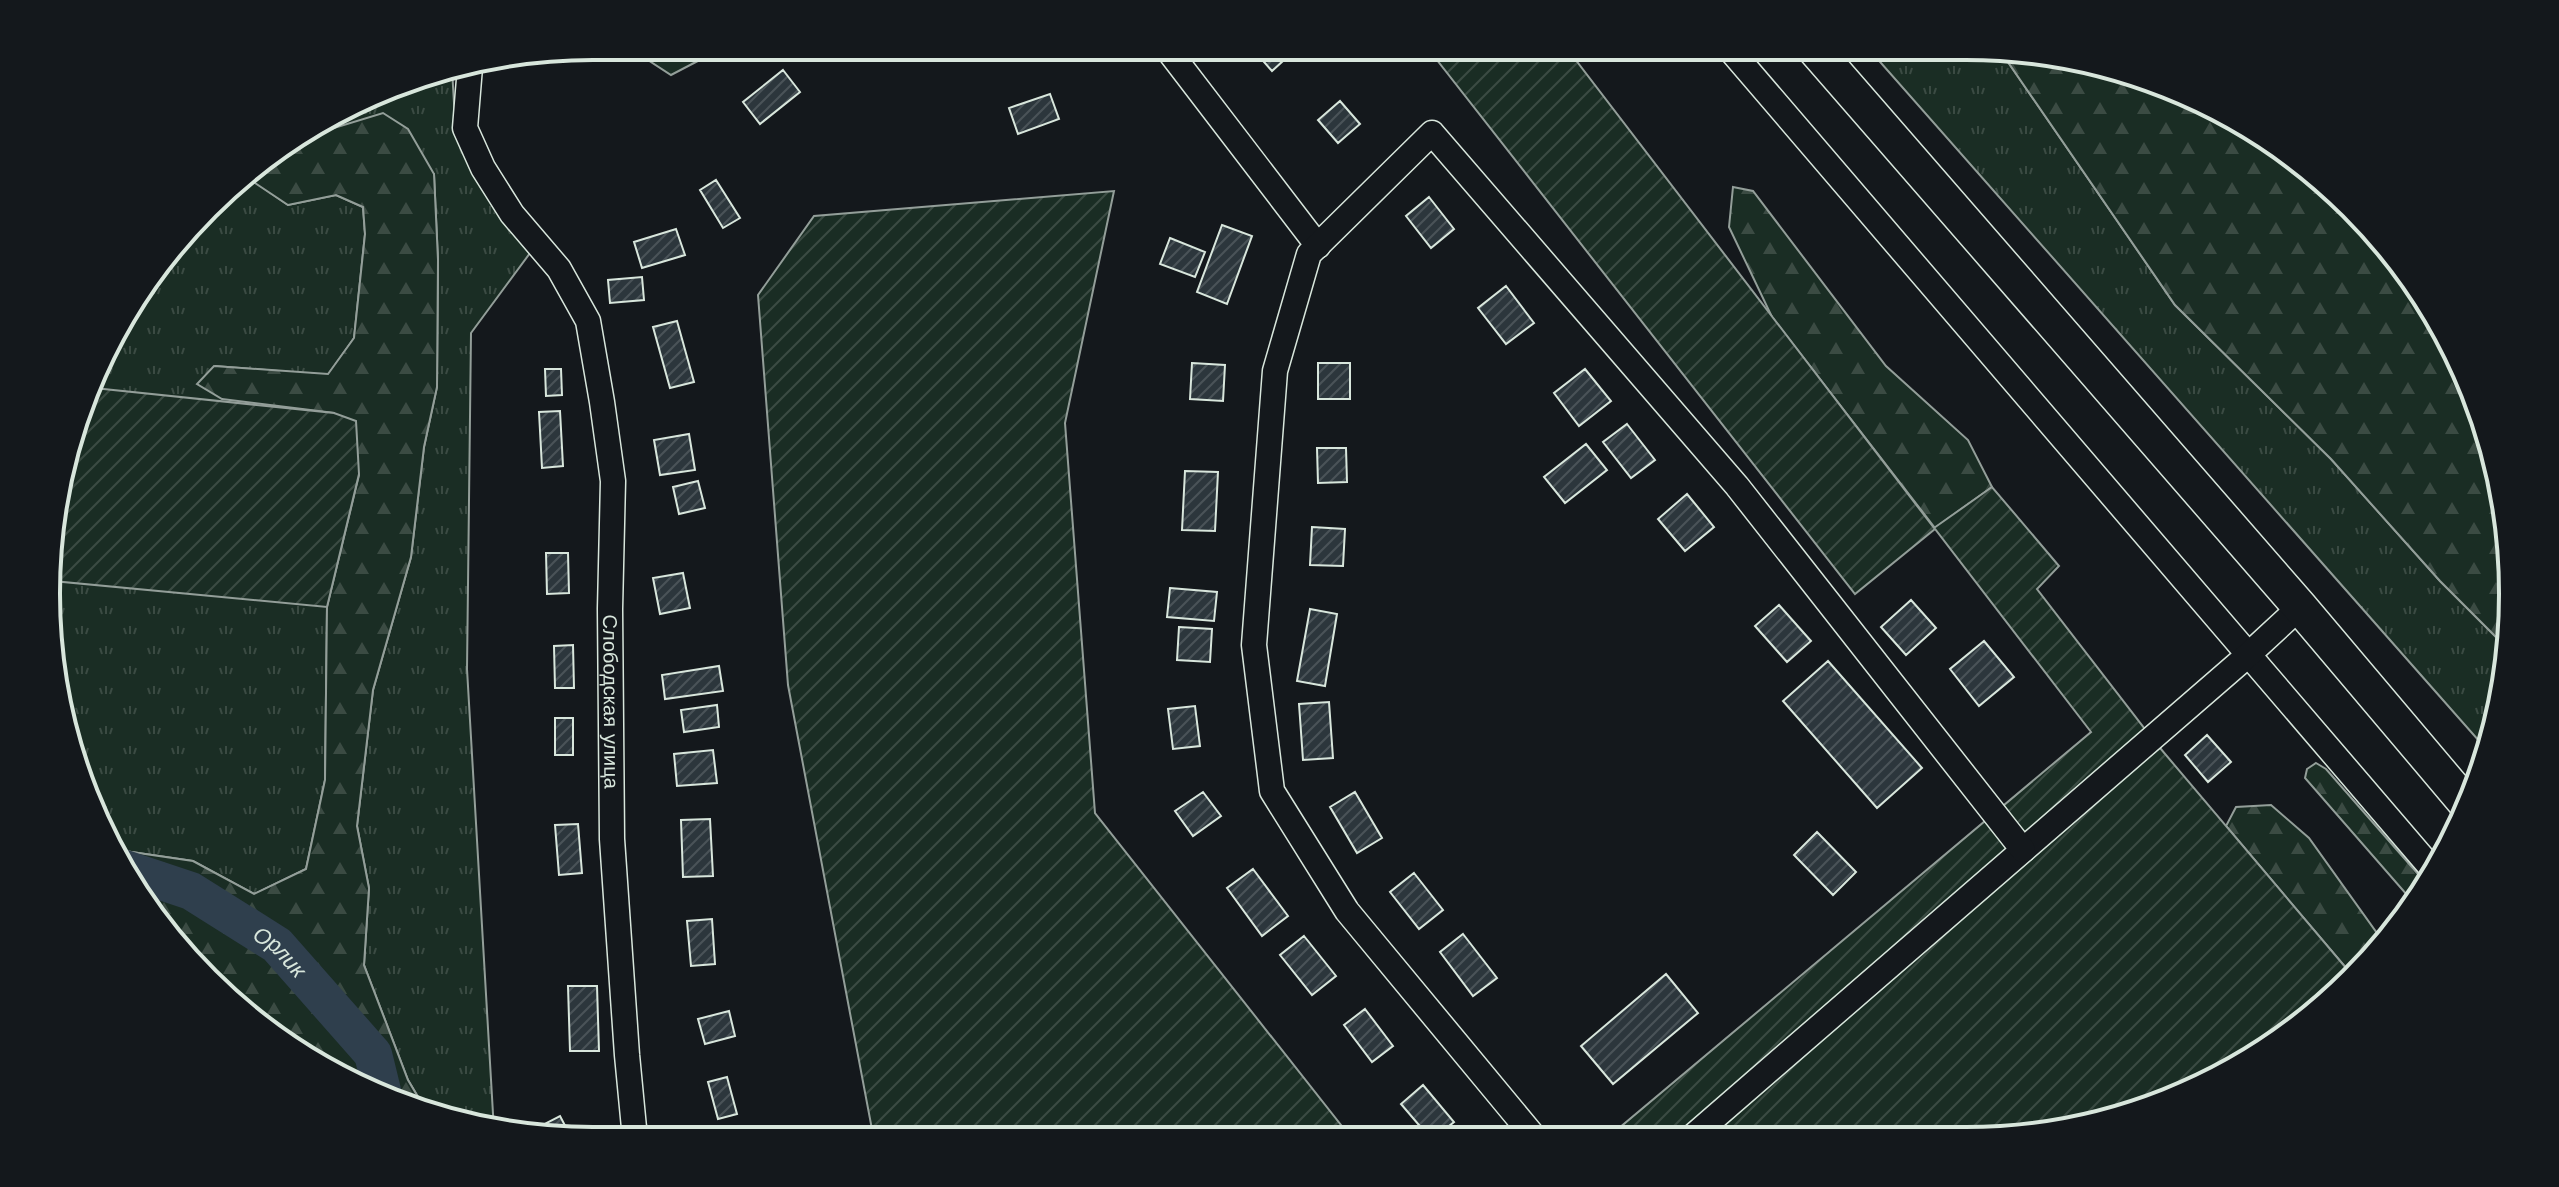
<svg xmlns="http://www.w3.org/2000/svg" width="2559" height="1187" font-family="'Work Sans',sans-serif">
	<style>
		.grass { fill: url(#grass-tufts); stroke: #939e99; stroke-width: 2 }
		.forest { fill: url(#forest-firs); stroke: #939e99; stroke-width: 2 }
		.garden { fill: url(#garden-furrows); stroke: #939e99; stroke-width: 2 }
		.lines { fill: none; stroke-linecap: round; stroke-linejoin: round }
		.river { stroke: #2f3f4d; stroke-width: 38 }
		.building { fill: url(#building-hatch); stroke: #d8e6dc; stroke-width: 2 }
		.minor-casing { stroke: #d8e6dc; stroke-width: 27 }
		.highway-casing { stroke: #d8e6dc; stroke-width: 37 }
		.minor { stroke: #14181c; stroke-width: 24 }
		.highway { stroke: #14181c; stroke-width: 34 }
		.labels { text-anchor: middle; stroke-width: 6; stroke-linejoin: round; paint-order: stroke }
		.street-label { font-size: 20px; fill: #d8e6dc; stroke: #14181c }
		.water-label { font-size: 22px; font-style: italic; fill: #d8e6dc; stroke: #14181c }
		.rim { fill: none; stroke: #d8e6dc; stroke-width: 4 }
	</style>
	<defs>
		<pattern id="grass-tufts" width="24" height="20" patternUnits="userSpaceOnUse" patternTransform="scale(2)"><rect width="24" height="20" fill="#1a2d24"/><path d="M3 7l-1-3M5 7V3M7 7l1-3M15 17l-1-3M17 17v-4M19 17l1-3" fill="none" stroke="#3b4b43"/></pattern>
		<pattern id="forest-firs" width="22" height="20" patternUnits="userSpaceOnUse" patternTransform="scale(2)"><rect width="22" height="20" fill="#1a2d24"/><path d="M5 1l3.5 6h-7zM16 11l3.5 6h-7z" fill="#3b4b43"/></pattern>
		<pattern id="garden-furrows" width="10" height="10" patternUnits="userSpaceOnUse" patternTransform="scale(2)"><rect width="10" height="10" fill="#1a2d24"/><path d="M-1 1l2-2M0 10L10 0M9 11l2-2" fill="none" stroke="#3b4b43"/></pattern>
		<pattern id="building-hatch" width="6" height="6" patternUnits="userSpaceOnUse" patternTransform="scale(2)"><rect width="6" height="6" fill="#2c363c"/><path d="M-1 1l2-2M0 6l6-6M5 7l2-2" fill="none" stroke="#4a5358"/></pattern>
	</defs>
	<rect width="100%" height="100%" fill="#14181c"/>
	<path class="grass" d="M1866 46H1966L1999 49 2175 305 2331 459 2440 581 2508 649 2503 700 2487 750Z
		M452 69 456 137 533 249 471 333 467 669 494 1131 427 1112 408 1080 364 965 369 888 357 826 373 690 411 557 424 447 437 387 438 260 434 174 318 135 288 142C336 108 394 79 452 69Z
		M255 166 256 183 288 205 336 195 363 207 365 234 354 338 328 375 215 366 334 413 327 607 325 780 306 869 254 894 193 861 111 849 75 770 51 665 56 487 119 320 233 182Z"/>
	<path class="forest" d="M735 46 715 52 671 75 628 47Z
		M757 46H829L780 61Z
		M1999 49 2073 57 2175 88 2269 138 2352 206 2420 289 2471 384 2502 486 2513 593 2508 649 2440 581 2331 459 2175 305Z
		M383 113 408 129 434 174 438 260 437 387 424 447 411 557 373 690 357 826 369 888 364 965 408 1080 427 1112 384 1099 233 1005 119 867 111 849 193 861 254 894 306 869 325 780 327 607 359 475 334 413 222 399 197 384 214 366 328 374 354 338 365 234 363 207 336 195 288 205 255 183V166L288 142Z
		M1733 187 1753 191 1886 366 1968 440 1992 487 1935 528 1772 317 1729 227Z
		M2316 763 2326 769 2425 882 2414 903 2305 778 2307 769Z
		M2271 805 2309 838 2384 943 2352 975 2226 826 2236 807Z"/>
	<path class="garden" d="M1426 46H1565L1934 528 1992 487 2059 566 2037 589 2155 742 2352 975 2299 1028 2175 1099 2037 1136 1615 1138 1612 1134 2091 732 1935 529 1855 594Z
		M1114 191 1065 423 1095 813 1352 1139 874 1140 788 685 758 295 814 216Z
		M94 388 334 413 356 421 359 474 327 607 53 581 56 487Z"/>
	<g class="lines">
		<path class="river" id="s1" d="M119 867 191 891 277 945 373 1054 384 1099"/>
	</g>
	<path class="building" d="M1250 46H1294L1296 49 1272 71Z
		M783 70 800 92 760 124 743 102Z
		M1050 94 1059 119 1018 134 1009 108Z
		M1340 101 1360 124 1338 143 1318 120Z
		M716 180 740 218 723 228 700 190Z
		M1429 197 1454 229 1431 248 1406 216Z
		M1222 225 1252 236 1227 304 1197 292Z
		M676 229 685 255 642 268 634 242Z
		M1170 238 1205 252 1195 277 1160 264Z
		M642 277 644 300 610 303 608 280Z
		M1506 286 1534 323 1506 344 1478 308Z
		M677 321 694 382 670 388 653 327Z
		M1192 363 1225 365 1223 401 1190 399Z
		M1318 363H1350V399H1318Z
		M545 369H561L562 395 546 396Z
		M1585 369 1611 401 1579 426 1554 393Z
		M560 411 563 466 542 468 539 412Z
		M1627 424 1655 460 1631 478 1603 442Z
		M689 434 695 470 660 475 654 440Z
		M1586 444 1607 470 1565 503 1544 477Z
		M1317 448H1346L1347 482 1318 483Z
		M1185 471 1218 472 1215 531 1182 530Z
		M698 481 705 508 679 514 673 487Z
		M1687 494 1714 527 1685 551 1658 519Z
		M1312 527 1345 529 1343 566 1310 565Z
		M546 553H568L569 593 547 594Z
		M683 573 690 608 660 614 653 578Z
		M1170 588 1217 592 1214 621 1167 617Z
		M1911 600 1936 628 1906 655 1881 627Z
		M1779 605 1811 641 1787 662 1755 626Z
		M1310 609 1337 614 1325 686 1297 681Z
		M1179 627 1212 629 1210 662 1177 660Z
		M1984 641 2014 677 1979 706 1950 669Z
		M573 645 574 688H555L554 646Z
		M1828 661 1922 768 1877 808 1783 701Z
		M719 666 723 691 665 699 662 675Z
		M1329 702 1333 758 1303 760 1299 704Z
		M717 705 719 727 684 732 681 710Z
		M1195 706 1200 746 1173 749 1168 709Z
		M555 718H573V755H555Z
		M2207 735 2231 762 2208 782 2185 755Z
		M713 750 717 783 677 786 674 754Z
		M1203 792 1221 816 1193 836 1175 811Z
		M1355 792 1382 838 1357 853 1330 807Z
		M710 819 713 876 683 877 681 820Z
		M578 824 582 873 559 875 555 825Z
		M1817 832 1856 872 1833 895 1794 855Z
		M1253 869 1288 916 1262 936 1227 888Z
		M1414 873 1443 910 1419 929 1390 892Z
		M712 919 715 964 691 966 687 921Z
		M1463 934 1497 978 1473 996 1440 952Z
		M1304 936 1336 976 1312 995 1280 955Z
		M1666 974 1698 1013 1613 1084 1581 1046Z
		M568 986H597L599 1051H570Z
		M1365 1009 1393 1046 1372 1062 1344 1025Z
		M729 1011 735 1036 705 1044 698 1019Z
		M727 1077 737 1114 718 1119 708 1082Z
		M1423 1085 1454 1122 1434 1138H1430L1401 1104Z
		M560 1116 572 1139 525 1134Z"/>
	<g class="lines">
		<g class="minor-casing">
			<g id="minor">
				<path d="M1165 46 1318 246"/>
				<path d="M1727 46 2433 870"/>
				<path id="s2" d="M470 67 465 128 483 168 512 214 559 269 588 321 602 402 613 481 610 609 612 839 627 1055 634 1128 640 1141"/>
				<path d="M1692 1137 2247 656 2300 607"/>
				<path d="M1535 1138 1347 911 1272 791 1254 645 1275 371 1309 254 1432 133 1737 486 2023 850"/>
			</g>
		</g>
		<g class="highway-casing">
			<path id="highway" d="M1812 46 2300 607 2469 807"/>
		</g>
		<use href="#minor" class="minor"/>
		<use href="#highway" class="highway"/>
	</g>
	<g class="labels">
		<g class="street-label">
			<text dy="7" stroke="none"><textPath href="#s2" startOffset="674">Слободская улица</textPath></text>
		</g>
		<g class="water-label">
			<text dy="8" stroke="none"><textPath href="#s1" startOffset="184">Орлик</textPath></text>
		</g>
	</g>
	<path d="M0 0H2559V1187H0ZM593 60H1966A533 533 0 0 1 2499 593V594A533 533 0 0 1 1966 1127H593A533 533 0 0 1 60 594V593A533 533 0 0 1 593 60Z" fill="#14181c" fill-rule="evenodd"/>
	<path class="rim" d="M593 60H1966A533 533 0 0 1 2499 593V594A533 533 0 0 1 1966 1127H593A533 533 0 0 1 60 594V593A533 533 0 0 1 593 60Z"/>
</svg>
